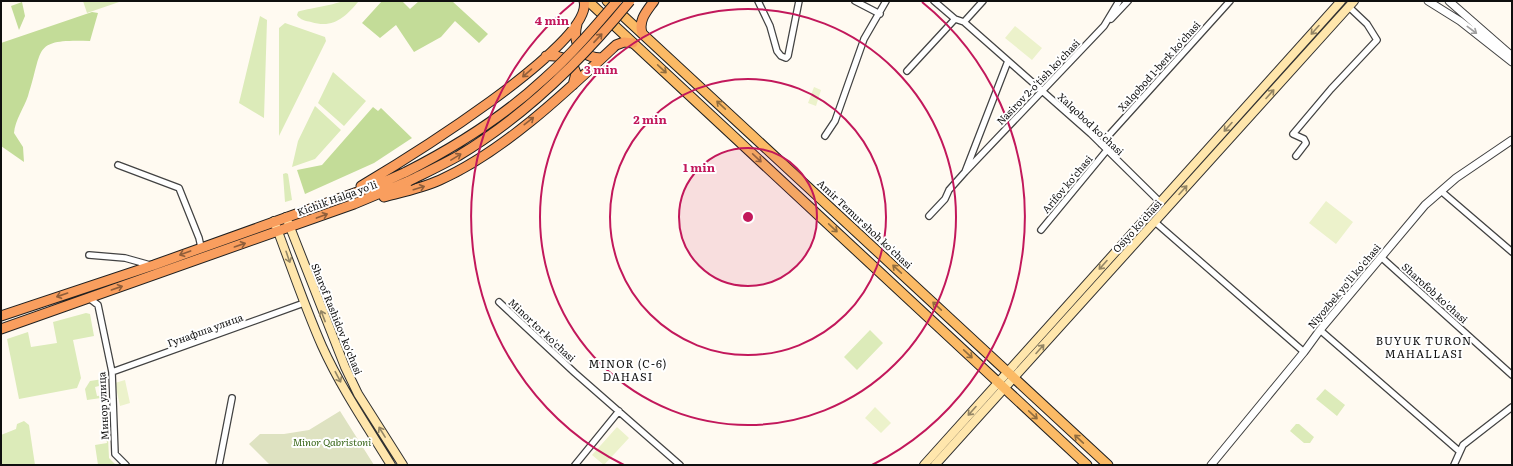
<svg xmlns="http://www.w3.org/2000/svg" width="1513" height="466" font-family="Literata,serif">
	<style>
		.green { fill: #dcebb9 }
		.forest { fill: #c3dc98 }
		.cemetery { fill: #dee2c1 }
		.pitch { fill: #ecf2cb }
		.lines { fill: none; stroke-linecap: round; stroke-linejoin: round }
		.minor-casing { stroke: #424242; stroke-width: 8 }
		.tertiary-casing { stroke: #424242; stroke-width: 9 }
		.secondary-casing { stroke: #313131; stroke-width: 10 }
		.primary-casing { stroke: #202020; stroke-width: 11 }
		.trunk-casing { stroke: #202020; stroke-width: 11 }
		.minor { stroke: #fff; stroke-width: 5.5 }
		.tertiary { stroke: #fff; stroke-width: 7 }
		.secondary { stroke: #ffe6ac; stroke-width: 8 }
		.primary { stroke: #fbba65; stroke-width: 9 }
		.trunk { stroke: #f99e5e; stroke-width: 9 }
		.trunk-bridge-casing { stroke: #202020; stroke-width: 11; stroke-linecap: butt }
		.trunk-bridge { stroke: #f99e5e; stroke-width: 9 }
		.oneway { stroke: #938565 }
		.oneway2 { stroke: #9f9f9f }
		.oneway3 { stroke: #905e3a }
		.oneway4 { stroke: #916d3e }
		.ring { fill: none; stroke: #c2185b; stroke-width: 2 }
		.labels { text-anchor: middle; stroke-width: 4; stroke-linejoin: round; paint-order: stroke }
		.street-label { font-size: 10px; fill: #0f0f0f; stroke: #fff }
		.park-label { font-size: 10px; font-style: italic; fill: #3b691d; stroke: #fff }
		.neighbourhood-label { font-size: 11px; letter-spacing: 1px; fill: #0f0f0f; stroke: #fff }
		.centre { fill: #c2185b; stroke: #fff; stroke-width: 2 }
		.ring-label { font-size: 12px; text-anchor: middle; font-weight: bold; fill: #c2185b; stroke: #fff; stroke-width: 4; stroke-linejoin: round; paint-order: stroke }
	</style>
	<rect width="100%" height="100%" fill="#fffaf1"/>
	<path class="green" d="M83 1H122L87 13Z
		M343 1H359C345 17 334 29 311 22 306 21 300 20 297 15L298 12C300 10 334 5 343 1Z
		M260 16 267 20 264 118 239 103Z
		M285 23 325 37 326 41 279 136V28Z
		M333 72 366 101 344 126 318 103Z
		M315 106 341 130 315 159 292 167 298 141Z
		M286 173 288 174 292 200 285 202 283 174Z
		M86 313 90 314 94 336 73 340 81 378 77 388 19 399 7 339 28 332 31 347 57 343 53 322Z
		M870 330 883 343 857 370 844 357Z
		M103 379V385L95 387 97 396 106 395 109 458 116 465H98L95 445 107 443 101 398 87 400 85 389 90 381Z
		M1325 389 1345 405 1337 416 1316 399Z
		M24 421 29 425 35 465H1V435L16 429 17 424Z
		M1296 424H1299L1314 437 1310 443H1304L1290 431Z"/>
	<path class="forest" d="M382 1H402L410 9 419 1H452L488 34 479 43 455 21 441 37 414 52 396 25 380 38 362 23Z
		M22 2 25 16 19 30 11 6Z
		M92 12 98 13 90 41C31 39 44 48 28 96 24 108 15 120 14 133L23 147 24 162 1 146V43Z
		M373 107 378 111 381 108 412 138 374 163 305 194 297 170 322 165Z"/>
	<path class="cemetery" d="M340 411 374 465H268L269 464 249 444 260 434H284L309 430Z"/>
	<path class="pitch" d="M1015 26 1042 48 1032 60 1005 38Z
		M814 87 821 90 816 106 808 103Z
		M1326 201 1353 222 1336 244 1309 223Z
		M125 380 130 403 120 406 115 383Z
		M875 407 891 423 881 433 865 418Z
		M617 427 629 438 604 465 592 455Z"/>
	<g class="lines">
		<g class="minor-casing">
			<path id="minor" d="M758 1 770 26 777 51 781 56 786 58 788 56 799 1
				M855 1 880 14
				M934 1 955 19 964 22 1091 134 1160 202
				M1111 19 1128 1
				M964 22 983 1
				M907 71 955 19
				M825 136 835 121 864 39 886 1
				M1101 144 1230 1
				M1296 156 1306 143 1304 139 1293 134 1331 89 1377 40 1367 24 1349 7
				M118 165 179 188 199 238 201 247
				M965 172 1104 26 1119 1
				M1441 191 1512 252
				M929 216 945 199 949 190 965 172 1008 61
				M1155 222 1304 352
				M1041 230 1107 150
				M89 255 125 258 150 265
				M1381 257 1512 375
				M89 298 98 305 112 372 115 454 126 465
				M499 302 575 373 680 465
				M1320 330 1459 451
				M112 372 304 303
				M219 465 232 398
				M575 465 619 411
				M1454 465 1463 445 1512 407"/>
		</g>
		<g class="tertiary-casing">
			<path id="tertiary" d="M1428 1 1460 21 1512 62
				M1449 1 1512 56
				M1211 465 1304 352 1320 330 1425 205 1456 178 1512 140"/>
		</g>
		<g class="secondary-casing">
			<path id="secondary" d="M286 217 345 367 358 394 403 465
				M274 221C290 263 304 305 322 346 341 388 367 426 391 465
				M924 465 1341 1
				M935 465 1354 1"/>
		</g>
		<g class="primary-casing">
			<path id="primary" d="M588 1 1087 465
				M607 1 1108 465"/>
		</g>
		<g class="trunk-casing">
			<path id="trunk" d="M577 24C572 43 581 58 602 58
				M642 33C638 20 647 11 654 1
				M546 56C559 55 572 59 576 73L573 85
				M361 186C398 164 595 44 584 1
				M384 197C403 192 422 188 440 180 503 152 566 92 616 45L624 42 633 43
				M1 316 154 265 377 185 406 172
				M1 329 354 204 409 181"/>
		</g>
		<use href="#minor" class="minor"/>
		<use href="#tertiary" class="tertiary"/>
		<use href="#secondary" class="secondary"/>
		<use href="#primary" class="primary"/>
		<use href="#trunk" class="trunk"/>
		<g class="trunk-bridge-casing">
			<path id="trunk-bridge" d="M406 172C455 147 503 117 544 79 571 55 594 28 617 1
				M409 181C425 173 442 165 458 156 525 116 581 61 630 1"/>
		</g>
		<use href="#trunk-bridge" class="trunk-bridge"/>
	</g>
	<defs><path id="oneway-shaft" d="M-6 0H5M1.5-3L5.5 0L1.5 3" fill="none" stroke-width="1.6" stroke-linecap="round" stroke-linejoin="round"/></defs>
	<g class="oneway">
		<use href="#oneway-shaft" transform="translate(1315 30) rotate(132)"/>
		<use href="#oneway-shaft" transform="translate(1270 94) rotate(-48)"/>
		<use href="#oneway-shaft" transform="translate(1228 127) rotate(132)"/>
		<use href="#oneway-shaft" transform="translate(1183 190) rotate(-48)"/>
		<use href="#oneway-shaft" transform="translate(288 257) rotate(71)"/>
		<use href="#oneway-shaft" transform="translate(1103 265) rotate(132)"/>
		<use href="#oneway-shaft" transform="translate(323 316) rotate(-111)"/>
		<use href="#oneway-shaft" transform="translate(1040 349) rotate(-48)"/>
		<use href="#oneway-shaft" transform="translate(338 377) rotate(62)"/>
		<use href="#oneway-shaft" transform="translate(972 411) rotate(132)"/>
		<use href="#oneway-shaft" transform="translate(382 432) rotate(-122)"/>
	</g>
	<use class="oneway2" href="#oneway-shaft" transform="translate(1472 30) rotate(37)"/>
	<g class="oneway3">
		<use href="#oneway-shaft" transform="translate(598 38) rotate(-47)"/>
		<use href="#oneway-shaft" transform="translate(527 73) rotate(139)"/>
		<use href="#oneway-shaft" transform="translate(529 121) rotate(-38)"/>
		<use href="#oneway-shaft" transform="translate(456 157) rotate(-31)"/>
		<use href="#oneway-shaft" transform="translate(419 188) rotate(-17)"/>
		<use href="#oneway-shaft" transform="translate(322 216) rotate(-20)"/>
		<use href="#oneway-shaft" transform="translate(240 245) rotate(-19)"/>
		<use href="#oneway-shaft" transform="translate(185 253) rotate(160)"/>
		<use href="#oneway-shaft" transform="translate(117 288) rotate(-19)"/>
		<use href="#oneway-shaft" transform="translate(62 295) rotate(161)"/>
	</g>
	<g class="oneway4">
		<use href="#oneway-shaft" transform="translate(662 69) rotate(43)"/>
		<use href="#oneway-shaft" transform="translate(721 105) rotate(-137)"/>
		<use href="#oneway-shaft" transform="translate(757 158) rotate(43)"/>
		<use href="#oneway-shaft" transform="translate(833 228) rotate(43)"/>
		<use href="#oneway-shaft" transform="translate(897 269) rotate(-137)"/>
		<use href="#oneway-shaft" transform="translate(937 306) rotate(-137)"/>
		<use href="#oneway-shaft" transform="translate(968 354) rotate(43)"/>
		<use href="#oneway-shaft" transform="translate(1033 415) rotate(43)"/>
		<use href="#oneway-shaft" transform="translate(1079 439) rotate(-137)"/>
	</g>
	<circle cx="748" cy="217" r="69" fill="#c2185b" fill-opacity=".12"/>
	<g class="ring">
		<circle cx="748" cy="217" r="69"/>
		<circle cx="748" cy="217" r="138"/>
		<circle cx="748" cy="217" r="208"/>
		<path d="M624 465A277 277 0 0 1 574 2M922 2A277 277 0 0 1 872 465"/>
	</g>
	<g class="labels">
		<g class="street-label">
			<text transform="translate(1159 66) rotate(-48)" y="4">Xalqobod 1-berk ko'chasi</text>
			<text transform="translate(1038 82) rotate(-46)" y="4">Nasirov 2-o'tish ko'chasi</text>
			<text transform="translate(1091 124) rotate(43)" y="4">Xalqobod ko'chasi</text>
			<text transform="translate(1067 184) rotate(-50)" y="4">Arifov ko‘chasi</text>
			<text transform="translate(337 198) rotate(-20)" y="4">Kichik Halqa yo'li</text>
			<text transform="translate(865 224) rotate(43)" y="4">Amir Temur shoh ko'chasi</text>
			<text transform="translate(1137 226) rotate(-48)" y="4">Osiyo ko'chasi</text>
			<text transform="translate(1344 286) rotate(-50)" y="4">Niyozbek yo'li ko'chasi</text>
			<text transform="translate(1435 293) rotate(42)" y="4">Sharofob ko'chasi</text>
			<text transform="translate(337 319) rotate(68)" y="4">Sharof Rashidov ko'chasi</text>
			<text transform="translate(205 330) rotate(-20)" y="4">Гунафша улица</text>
			<text transform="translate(542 330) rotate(43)" y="4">Minor tor ko'chasi</text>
			<text transform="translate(103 406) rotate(-93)" y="4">Минор улица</text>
		</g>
		<g class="park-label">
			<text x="332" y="446">Minor Qabristoni</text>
		</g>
		<g class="neighbourhood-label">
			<text x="1424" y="345">BUYUK TURON<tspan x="1424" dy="13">MAHALLASI</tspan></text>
			<text x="628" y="368">MINOR (C-6)<tspan x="628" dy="13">DAHASI</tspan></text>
		</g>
	</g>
	<circle cx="748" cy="217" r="6" class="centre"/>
	<g class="ring-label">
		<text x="552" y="25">4 min</text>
		<text x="601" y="74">3 min</text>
		<text x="650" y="124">2 min</text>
		<text x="699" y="172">1 min</text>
	</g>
	<rect width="1513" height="466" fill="none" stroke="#0f0f0f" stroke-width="4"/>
</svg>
